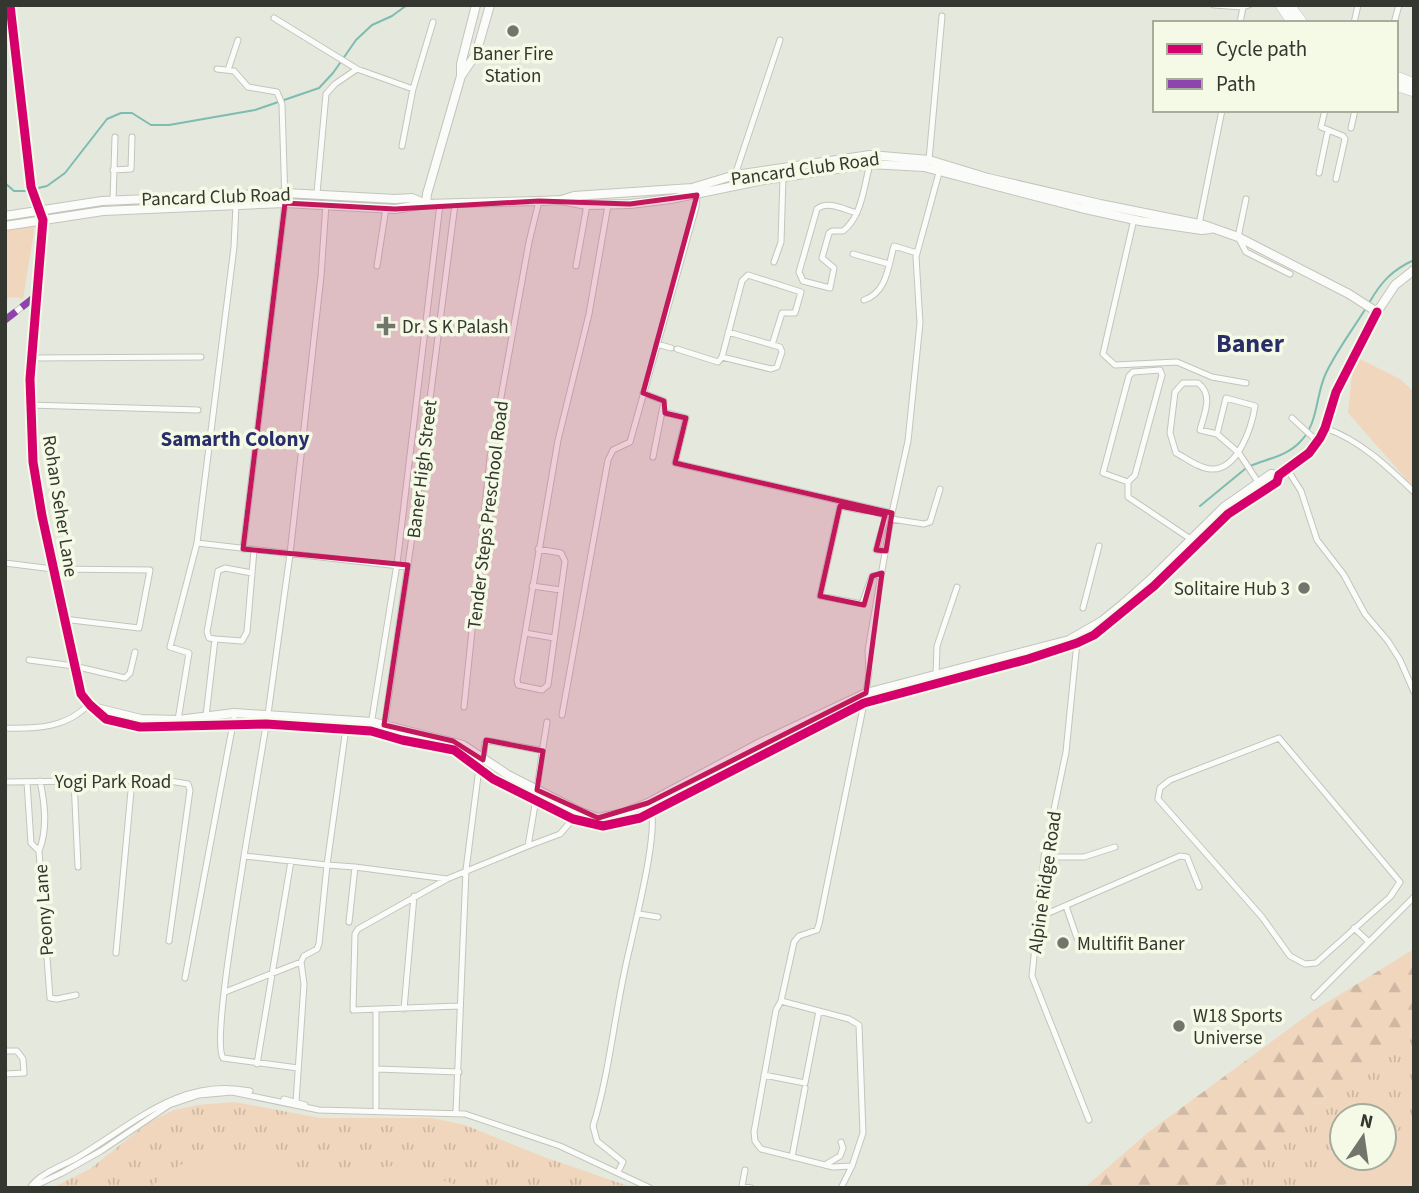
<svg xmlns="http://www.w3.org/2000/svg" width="1419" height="1193" font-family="'Source Sans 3',sans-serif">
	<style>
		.grass { fill: url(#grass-tufts); fill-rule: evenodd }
		.forest { fill: url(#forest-firs) }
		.park { fill: #f0d6bd }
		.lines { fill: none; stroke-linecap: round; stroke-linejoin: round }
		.stream { stroke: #7ebcb0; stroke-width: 2 }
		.street-casing { stroke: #c3c5bc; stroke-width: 7 }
		.secondary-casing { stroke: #c3c5bc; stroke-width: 10 }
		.primary-casing { stroke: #c3c5bc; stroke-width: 10 }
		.street { stroke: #fbfcfa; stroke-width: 5 }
		.secondary { stroke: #fbfcfa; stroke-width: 8 }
		.primary { stroke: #fbfcfa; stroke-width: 9 }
		.quiet { stroke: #8e44ad; stroke-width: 7; stroke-dasharray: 14 7; stroke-linecap: butt }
		.cycleway-casing { stroke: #f4fae6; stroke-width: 13 }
		.cycleway { stroke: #d6006c; stroke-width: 9 }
		.marked { fill: #c2185b; fill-opacity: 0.2; stroke: #c2185b; stroke-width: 5; stroke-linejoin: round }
		.poi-dot { fill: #72756c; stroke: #f4fae6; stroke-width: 2.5 }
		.labels { text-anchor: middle; stroke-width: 7; stroke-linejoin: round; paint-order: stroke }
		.poi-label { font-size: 19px; fill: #34372f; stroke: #f4fae6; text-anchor: start }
		.street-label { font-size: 19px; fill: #34372f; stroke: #f4fae6 }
		.neighbourhood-label { font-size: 21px; font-weight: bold; fill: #2a2e68; stroke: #f4fae6 }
		.district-label { font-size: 26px; font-weight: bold; fill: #2a2e68; stroke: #f4fae6 }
	</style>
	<defs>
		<pattern id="grass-tufts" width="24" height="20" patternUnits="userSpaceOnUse" patternTransform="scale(1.75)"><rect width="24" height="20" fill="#f0d6bd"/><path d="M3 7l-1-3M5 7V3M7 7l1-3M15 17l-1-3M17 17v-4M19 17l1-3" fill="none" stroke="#ceb8a3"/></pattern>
		<pattern id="forest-firs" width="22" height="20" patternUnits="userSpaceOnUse" patternTransform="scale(1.75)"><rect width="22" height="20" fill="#f0d6bd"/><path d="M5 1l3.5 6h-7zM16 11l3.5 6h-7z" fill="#ceb8a3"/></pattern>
	</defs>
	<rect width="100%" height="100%" fill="#e5e8dd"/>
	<path class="grass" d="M1414 1026V1188H1220L1275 1148 1317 1103 1361 1078 1370 1066ZM1342 1116H1384V1158H1342Z
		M235 1102 320 1118H432L465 1125 544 1157 634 1188H52L90 1169 149 1122 174 1110 197 1105Z"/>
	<path class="forest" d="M1414 949V1026L1370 1066 1361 1078 1317 1103 1275 1148 1220 1188H1084L1150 1131 1313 1011Z"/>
	<path class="park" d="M35 225 23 299 16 297 5 298V230Z
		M1354 356 1400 379 1414 392V488L1348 413Z
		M1414 1123V1188H1307L1347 1158H1384V1138Z
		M239 1151 316 1176 399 1165 465 1188H149L180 1165Z"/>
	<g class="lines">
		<path class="stream" d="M756 5H780
			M5 183 14 191H29
			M34 189 47 186 65 173 107 119 121 113H132L151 125H169L255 110 319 88 333 73 356 40 372 25 392 16 407 5
			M1369 303C1381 282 1392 270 1414 260
			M1250 466C1267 459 1286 456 1299 443 1319 424 1315 396 1326 373 1337 350 1353 329 1366 308
			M1200 506 1245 469"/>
		<g class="street-casing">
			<path id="street" d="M1214 5 1243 7
				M274 18 357 69 413 89
				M1240 23 1243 7 1249 5
				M1354 23 1358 5
				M1394 23 1399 5
				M217 69 234 71 248 87 277 92 282 104 285 203 243 549
				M228 70 238 40
				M1325 110 1321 127 1343 136 1345 139 1336 179
				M1351 128 1355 110
				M402 146 413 89 433 22
				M929 160 942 16
				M113 170 131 169 132 137
				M1319 173 1328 130
				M735 175 780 40
				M317 193 326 94 335 84 357 69
				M1246 199 1238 237 1246 252 1290 274
				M113 200 115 137
				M857 213C845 210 828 200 817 209L799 272 803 281 830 288 834 268 822 258 829 233 832 231H843C862 217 864 185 870 164
				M1134 219 1103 354 1115 365 1177 362 1212 377 1246 383
				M1199 224 1222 110
				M853 254 889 264
				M774 262 781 242 783 177
				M377 266 386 208
				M576 266 587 205
				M864 300C887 293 888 266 894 246L917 253
				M5 320 36 296
				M657 344 671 348
				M677 349 718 362 722 357 771 369 777 367 782 352 780 347 728 332
				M722 357 742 281 748 275 801 292 795 313H782L772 345
				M31 358 201 357
				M1183 383H1198C1214 395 1204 414 1200 430L1217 434 1226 398 1255 406C1252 426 1238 471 1211 469 1200 469 1186 458 1176 453L1170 433 1175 392Z
				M643 393 664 401 653 457
				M29 405 198 410
				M663 412 686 418 675 463 892 513
				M1292 418 1317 441
				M1325 428C1360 440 1388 467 1414 492
				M1217 434 1239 453 1258 482
				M1287 469 1301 491 1317 540 1344 575 1365 614 1388 641 1400 660 1414 692
				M1128 482 1103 473 1129 376 1133 372 1160 370 1162 375 1135 475 1128 482V497L1192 540
				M864 511 840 506 820 596 862 604 872 576 881 575
				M877 513 884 515 885 519 876 550 886 551
				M891 519 924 524 930 522 940 489
				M197 543 408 567
				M538 549 561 553 565 561 548 685 542 690 518 685 517 680 558 440 589 314 608 205
				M5 563 53 569 150 570 139 628 63 619
				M532 586 561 590
				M1083 608 1099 546
				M525 633 554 638
				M215 639 209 638 207 632 218 571 225 568 252 573
				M1077 642 1066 752 1044 857 1032 976 1089 1120
				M29 660 74 666 125 678 130 673 135 652
				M936 675 937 646 957 587
				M866 693 869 673 868 650 892 513 908 441 920 323 916 257 940 169
				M464 707 490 458 529 242 539 201
				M562 715 608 460 613 450 630 442 696 207 697 195
				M206 716 215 639 242 641 247 632 254 550
				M178 720 189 653 170 647 197 543 234 247 236 205
				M371 725 397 564 440 204
				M5 728C36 729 67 728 89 704
				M384 728 415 516 455 204
				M1279 738 1400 882 1390 897 1316 963 1305 964 1290 956 1262 917 1158 799 1160 788 1170 780Z
				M542 753 547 722
				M74 780 78 867
				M40 781C45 804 48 829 39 851L50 998 57 999 76 995
				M5 782 164 780 188 784 190 790 169 941
				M27 782 31 843 39 851
				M528 846 560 834 573 819
				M244 856 268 714 290 554 321 276 326 204
				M1044 857H1084L1115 847
				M355 867 447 879
				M1066 906 1077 938
				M639 914 658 917
				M1037 918 1180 856 1187 857 1199 887
				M1354 928 1369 942
				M116 953 132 780
				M185 978 235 713
				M225 992 301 962
				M1314 997 1414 897
				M781 1001 849 1019 859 1025 863 1133 852 1166 833 1167 761 1149 755 1141 754 1132 776 1010 781 1001 794 942 799 936 817 930 819 924 864 703
				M459 1006 353 1010 355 934 358 929 447 879 528 846 536 799
				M404 1009 414 896
				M376 1010V1107
				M5 1051H17L23 1059 24 1073 5 1074
				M257 1064 291 861
				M298 1068 223 1058C212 1041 240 886 244 856L327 865 346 728
				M377 1069 459 1072
				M764 1075 805 1083 819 1011
				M284 1099 305 1105
				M296 1102 304 984 301 962 304 956 317 949 319 944 327 865 355 867 349 922
				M456 1112 466 870 479 768 483 760 485 743 490 741 539 750 542 753 537 790
				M792 1157 805 1088
				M825 1165 840 1156 843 1148 841 1142
				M745 1170 742 1186 751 1188
				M618 1172 623 1162 597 1141 593 1126C611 1068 615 1006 630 947 636 919 658 834 651 809
				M32 1185C43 1172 63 1166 78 1157 134 1124 180 1077 250 1091
				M30 1188 62 1173 101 1151 169 1105 199 1095 232 1092 319 1110 465 1114 560 1146 650 1188
				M841 1188 852 1166"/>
		</g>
		<g class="secondary-casing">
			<path id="secondary" d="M10 5 31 187 43 220 30 379 33 462 42 516 81 694 90 705 106 719 140 727 266 724 346 728 371 731 402 740 454 750 493 779 573 819 603 826 640 818 864 703 1077 643 1103 629 1154 586 1228 514 1277 482 1279 475 1309 453 1320 438 1325 428 1336 392 1377 312 1395 285 1414 270
				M461 76 476 54 490 5
				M561 200 574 196 692 188 735 175 870 155 929 160 988 178 1100 204 1204 225 1238 237 1349 294 1377 312
				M426 204 427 194 461 76V64L476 5
				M5 216 102 201 286 193 395 199 412 198 426 204
				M5 226 103 211 285 203 395 209 426 204 539 201 561 200 587 205 630 204 671 199 764 180 870 164 924 167 1081 208 1140 221 1202 230 1210 229
				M96 708 141 719 178 720 234 713 372 722 463 745 508 775 581 812 598 818 623 813 648 803 760 743 866 693 1069 640 1102 621 1123 604 1150 580 1224 507 1271 474 1279 475"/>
		</g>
		<g class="primary-casing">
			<path id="primary" d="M1280 5 1292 23
				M1290 5 1303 23
				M1396 76 1414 83
				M1396 86 1414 92"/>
		</g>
		<use href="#street" class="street"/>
		<use href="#secondary" class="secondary"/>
		<use href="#primary" class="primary"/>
		<path class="quiet" d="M5 320 36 296"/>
		<g class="cycleway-casing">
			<path id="cycleway" d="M10 5 31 187 43 220 30 379 33 462 42 516 81 694 90 705 106 719 140 727 266 724 371 731 402 740 454 750 493 779 573 819 603 826 640 818 864 703 1028 659 1077 643 1094 635 1154 586 1228 514 1277 482 1279 475 1309 453 1320 438 1325 428 1336 392 1377 312"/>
		</g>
		<use href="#cycleway" class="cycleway"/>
	</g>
	<path class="marked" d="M697 195 643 393 664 401 665 413 686 418 675 463 892 513 886 551 876 550 885 515 840 506 820 596 864 605 872 576 882 573 866 693 648 803 598 818 537 790 543 751 486 740 483 760 453 741 384 725 408 565 243 549 285 203 395 209 539 201 630 204Z"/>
	<g class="poi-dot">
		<circle cx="513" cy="31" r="7"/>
		<path d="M382.5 315.5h7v7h7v7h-7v7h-7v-7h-7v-7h7z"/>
		<circle cx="1304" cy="588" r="7"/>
		<circle cx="1063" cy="943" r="7"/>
		<circle cx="1179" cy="1026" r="7"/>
	</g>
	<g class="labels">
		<g class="poi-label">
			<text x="513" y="60" text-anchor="middle">Baner Fire<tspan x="513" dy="22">Station</tspan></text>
			<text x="402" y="333">Dr. S K Palash</text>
			<text x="1290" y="595" text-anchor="end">Solitaire Hub 3</text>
			<text x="1077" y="950">Multifit Baner</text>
			<text x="1193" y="1022">W18 Sports<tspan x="1193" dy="22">Universe</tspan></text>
		</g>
		<g class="street-label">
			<text transform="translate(805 168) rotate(-8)" y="7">Pancard Club Road</text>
			<text transform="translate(216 196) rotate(-2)" y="7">Pancard Club Road</text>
			<text transform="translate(421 469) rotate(-83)" y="7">Baner High Street</text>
			<text transform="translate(61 506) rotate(81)" y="7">Rohan Seher Lane</text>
			<text transform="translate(487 515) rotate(-83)" y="7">Tender Steps Preschool Road</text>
			<text x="113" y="788">Yogi Park Road</text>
			<text transform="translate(1044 882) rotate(-82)" y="7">Alpine Ridge Road</text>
			<text transform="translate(43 910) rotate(-94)" y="7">Peony Lane</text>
		</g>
		<g class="neighbourhood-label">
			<text x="235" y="446">Samarth Colony</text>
		</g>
		<g class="district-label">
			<text x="1250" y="352">Baner</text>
		</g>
	</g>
	<rect width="1419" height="1193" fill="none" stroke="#34372f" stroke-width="14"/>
	<rect x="1153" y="21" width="245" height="91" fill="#f4fae6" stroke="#a7ac9d" stroke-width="2"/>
	<rect x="1167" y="44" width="35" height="10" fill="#d6006c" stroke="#a7ac9d" stroke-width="2"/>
	<text x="1216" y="56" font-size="21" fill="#34372f">Cycle path</text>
	<rect x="1167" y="79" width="35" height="10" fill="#8e44ad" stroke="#a7ac9d" stroke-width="2"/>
	<text x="1216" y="91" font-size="21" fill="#34372f">Path</text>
	<g transform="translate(1363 1137) rotate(13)"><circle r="33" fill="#f4fae6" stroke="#a7ac9d" stroke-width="2"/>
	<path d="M0-5L12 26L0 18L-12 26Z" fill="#72756c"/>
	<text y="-10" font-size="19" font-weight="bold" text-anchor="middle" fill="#34372f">N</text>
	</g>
</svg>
